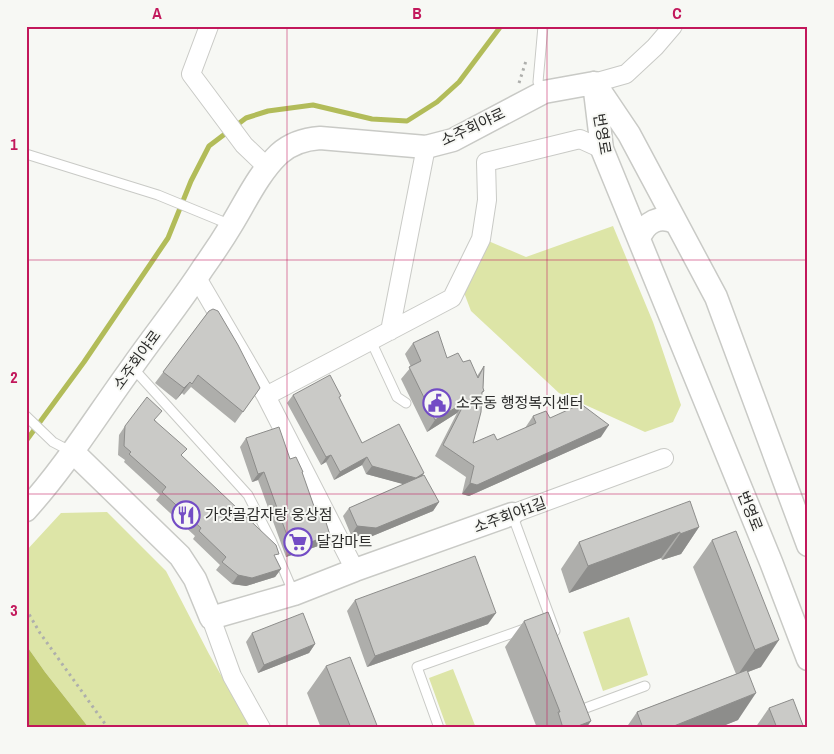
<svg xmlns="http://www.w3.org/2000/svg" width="834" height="754" font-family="'Archivo Narrow','Noto Sans KR',sans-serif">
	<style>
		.green { fill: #dde5a7 }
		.water { fill: #b2bc59 }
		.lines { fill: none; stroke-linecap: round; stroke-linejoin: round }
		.stream { stroke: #b2bc59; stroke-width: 5 }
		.service-casing { stroke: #c9cac6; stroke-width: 11 }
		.minor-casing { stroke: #c9cac6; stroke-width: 20 }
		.tertiary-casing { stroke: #c9cac6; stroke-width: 25 }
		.path { stroke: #aeafac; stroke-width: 3; stroke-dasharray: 2.5 4; stroke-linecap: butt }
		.service { stroke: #fff; stroke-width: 9 }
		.minor { stroke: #fff; stroke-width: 18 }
		.tertiary { stroke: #fff; stroke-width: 22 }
		.wall { fill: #aeaeab }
		.shaded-wall { fill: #8d8d8b }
		.building { fill: #cacac7; stroke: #8d8d8b }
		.grid { fill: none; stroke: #c2185b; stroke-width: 1; stroke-opacity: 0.55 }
		.labels { text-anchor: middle; stroke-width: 4; stroke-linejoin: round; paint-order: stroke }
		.street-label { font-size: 15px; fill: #2c2c2b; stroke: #f7f8f4 }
		.poi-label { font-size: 15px; fill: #2c2c2b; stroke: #f7f8f4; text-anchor: start }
		.neatline { fill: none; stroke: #c2185b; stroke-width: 2 }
		.grid-label { font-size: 16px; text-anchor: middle; font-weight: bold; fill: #c2185b }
	</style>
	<rect width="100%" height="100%" fill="#f7f8f4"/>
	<path class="green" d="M613 226 653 322 681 405 673 422 645 432 559 393 471 311 463 290 486 240 526 257Z
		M107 512 166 571 209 654 251 728H89L45 672 26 645V551L61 513Z
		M629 617 648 675 603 691 583 632Z
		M453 669 476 728H447L429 678Z"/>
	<path class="water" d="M26 645 45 672 89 728H26Z"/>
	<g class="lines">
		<path class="stream" d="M26 441 84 362 168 238 191 181 209 146 246 118 268 111 313 105 372 119 407 121 437 102 459 82 501 26"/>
		<g class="service-casing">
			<path id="service" d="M543 26 538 82 544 91
				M26 154 158 195 231 225
				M371 341 397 397 406 403
				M132 367 248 495 271 540 294 594
				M26 416 53 442 72 452
				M512 514 555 631
				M583 709 645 686
				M439 728 417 667 527 628"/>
		</g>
		<g class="minor-casing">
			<path id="minor" d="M209 26 191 74 244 145 267 167
				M594 83 626 74 655 47 673 26
				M197 278 266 396 355 570
				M390 331 426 147
				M266 396 452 298 481 239 487 200 486 162 580 139 602 149
				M512 514 664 458
				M211 618 232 676 261 728"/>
		</g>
		<g class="tertiary-casing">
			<path id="tertiary" d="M594 83 602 149 771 562 808 659
				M596 85 629 134 716 297 808 545
				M639 239C645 222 660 214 676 223
				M73 452 180 556 195 579 211 618 294 594 355 570 512 514
				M26 510C66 466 97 415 132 367 155 334 181 302 203 268 213 254 223 239 232 224 246 201 259 173 279 154 290 144 306 139 320 138L426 147 453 140 544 92 594 83"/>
		</g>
		<path class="path" d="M519 83 526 61
			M26 609 40 633 108 728"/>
		<use href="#service" class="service"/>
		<use href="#minor" class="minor"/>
		<use href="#tertiary" class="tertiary"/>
	</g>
	<path class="wall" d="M209 311 260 388 235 423 191 387 184 395 182 393 176 400 155 383Z
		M413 343 447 358 463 362 477 376 484 366 483 388 484 391 482 393 473 443 497 440 525 428 533 416 550 418 601 437 469 496 462 494 466 477 435 456 457 413 427 432 401 379 411 367 405 354Z
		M293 395 339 398 362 443 422 476 439 502 433 511 370 537 351 535 343 516 349 508 404 484 366 474 362 465 334 480 326 462 321 465 287 403Z
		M155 420 182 456 276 559 281 569 275 577 246 586 232 584 216 570 220 565 193 539 195 536 156 500 160 495 124 462 125 460 118 455 119 435 125 426Z
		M246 438 290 459 302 473 316 512 330 535 324 544 286 557 258 480 252 482 240 447Z
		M699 527 681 554 662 560 661 558 569 593 561 569 579 542Z
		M736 531 761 667 748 672 738 720 718 728H626L637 712 736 674 693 567 712 540Z
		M355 600 488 624 367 667 347 611Z
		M524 621 591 721 586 728H537L505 647Z
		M252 633 315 644 309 653 258 673 246 642Z
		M326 666 378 728H321L307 693Z
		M769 708 804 728H755Z"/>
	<path class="shaded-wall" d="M190 382 182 393 176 400 184 388Z
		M465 402 457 413 427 432 435 420Z
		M609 425 601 437 469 496 462 494 470 483Z
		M331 455 326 462 321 465 326 457Z
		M367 457 362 465 334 480 340 472Z
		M372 466 424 473 419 481 410 486 366 474Z
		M264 472 258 480 252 482 258 474Z
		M439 502 433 511 370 537 351 535 357 526Z
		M699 527 681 554 662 560 680 534Z
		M680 532 661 558 569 593 588 566Z
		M330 535 324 544 286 557 292 549Z
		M281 569 275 577 246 586 232 584 238 575Z
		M496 613 488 624 367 667 375 656Z
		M779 640 761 667 737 676 755 650Z
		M315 644 309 653 258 673 264 665Z
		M756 693 738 720 718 728H669Z
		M591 721 586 728H573Z"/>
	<path class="building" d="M213 309 218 311 238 345 260 388 243 412 198 375 192 384 190 382 184 388 163 372 209 311Z
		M438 331 447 358 458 353 463 362 470 360 478 378 484 366 483 388 484 391 482 392 481 412 473 443 494 434 497 440 536 423 533 416 546 411 550 418 581 404 609 425 477 485 470 483 474 466 443 445 465 402 435 420 409 367 421 361 413 343Z
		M330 375 341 396 339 397 362 443 399 424 424 473 416 478 372 466 367 457 340 472 331 455 326 457 293 395Z
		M147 397 162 411 154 420 187 449 181 455 276 545 279 554 274 555 281 569 252 578 238 575 222 562 226 557 199 531 201 528 162 492 166 487 129 454 131 452 124 446 125 426Z
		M279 427 290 459 296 457 303 472H302L316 512 322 510 330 535 292 549 264 472 258 474 246 438Z
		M424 475 439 502 376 528 357 526 349 508Z
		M690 501 699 527 680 534V532L588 566 579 542Z
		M736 531 779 640 755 650 712 540Z
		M475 556 496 613 375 656 355 600Z
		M548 612 591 721 573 728H563L558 712H560L524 621Z
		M303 613 315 644 264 665 252 633Z
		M350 657 378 728H351L326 666Z
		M747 670 756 693 669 728H643L637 712Z
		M793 699 804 728H777L769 708Z"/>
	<path class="grid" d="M287 26V728M547 26V728M26 260H808M26 494H808"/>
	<defs>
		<g id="civic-ring" transform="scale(1.4375)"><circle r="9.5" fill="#f7f8f4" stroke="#734cc5" stroke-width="1.5"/><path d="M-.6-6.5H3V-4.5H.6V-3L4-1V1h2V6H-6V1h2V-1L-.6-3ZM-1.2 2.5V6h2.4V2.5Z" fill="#734cc5"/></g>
		<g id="restaurant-ring" transform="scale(1.4375)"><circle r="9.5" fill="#f7f8f4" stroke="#734cc5" stroke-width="1.5"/><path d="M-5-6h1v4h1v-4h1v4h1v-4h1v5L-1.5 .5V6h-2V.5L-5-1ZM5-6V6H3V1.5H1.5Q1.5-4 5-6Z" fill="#734cc5"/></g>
		<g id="supermarket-ring" transform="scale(1.4375)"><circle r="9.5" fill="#f7f8f4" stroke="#734cc5" stroke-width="1.5"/><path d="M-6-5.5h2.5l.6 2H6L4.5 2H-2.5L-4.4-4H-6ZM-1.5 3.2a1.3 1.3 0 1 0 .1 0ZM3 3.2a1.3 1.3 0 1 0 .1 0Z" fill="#734cc5"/></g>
	</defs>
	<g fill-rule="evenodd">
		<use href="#civic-ring" x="437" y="403"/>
		<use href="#restaurant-ring" x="186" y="515"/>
		<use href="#supermarket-ring" x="298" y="542"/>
	</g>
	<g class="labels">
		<g class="street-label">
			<text transform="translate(473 127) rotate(-25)" y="5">소주회야로</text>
			<text transform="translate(602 134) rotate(80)" y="5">번영로</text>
			<text transform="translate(137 360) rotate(-54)" y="5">소주회야로</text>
			<text transform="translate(750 511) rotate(68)" y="5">번영로</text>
			<text transform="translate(510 515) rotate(-20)" y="5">소주회야1길</text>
		</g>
		<g class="poi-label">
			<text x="456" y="408">소주동 행정복지센터</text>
			<text x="205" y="520">가얏골감자탕 웅상점</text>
			<text x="317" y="547">달감마트</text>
		</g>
	</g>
	<rect width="834" height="754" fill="none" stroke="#f7f8f4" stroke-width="55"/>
	<rect x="28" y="28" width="778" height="698" class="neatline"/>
	<g class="grid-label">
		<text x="157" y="19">A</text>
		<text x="417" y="19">B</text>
		<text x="677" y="19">C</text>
		<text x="14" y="150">1</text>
		<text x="14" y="383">2</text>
		<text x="14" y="616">3</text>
	</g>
</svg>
